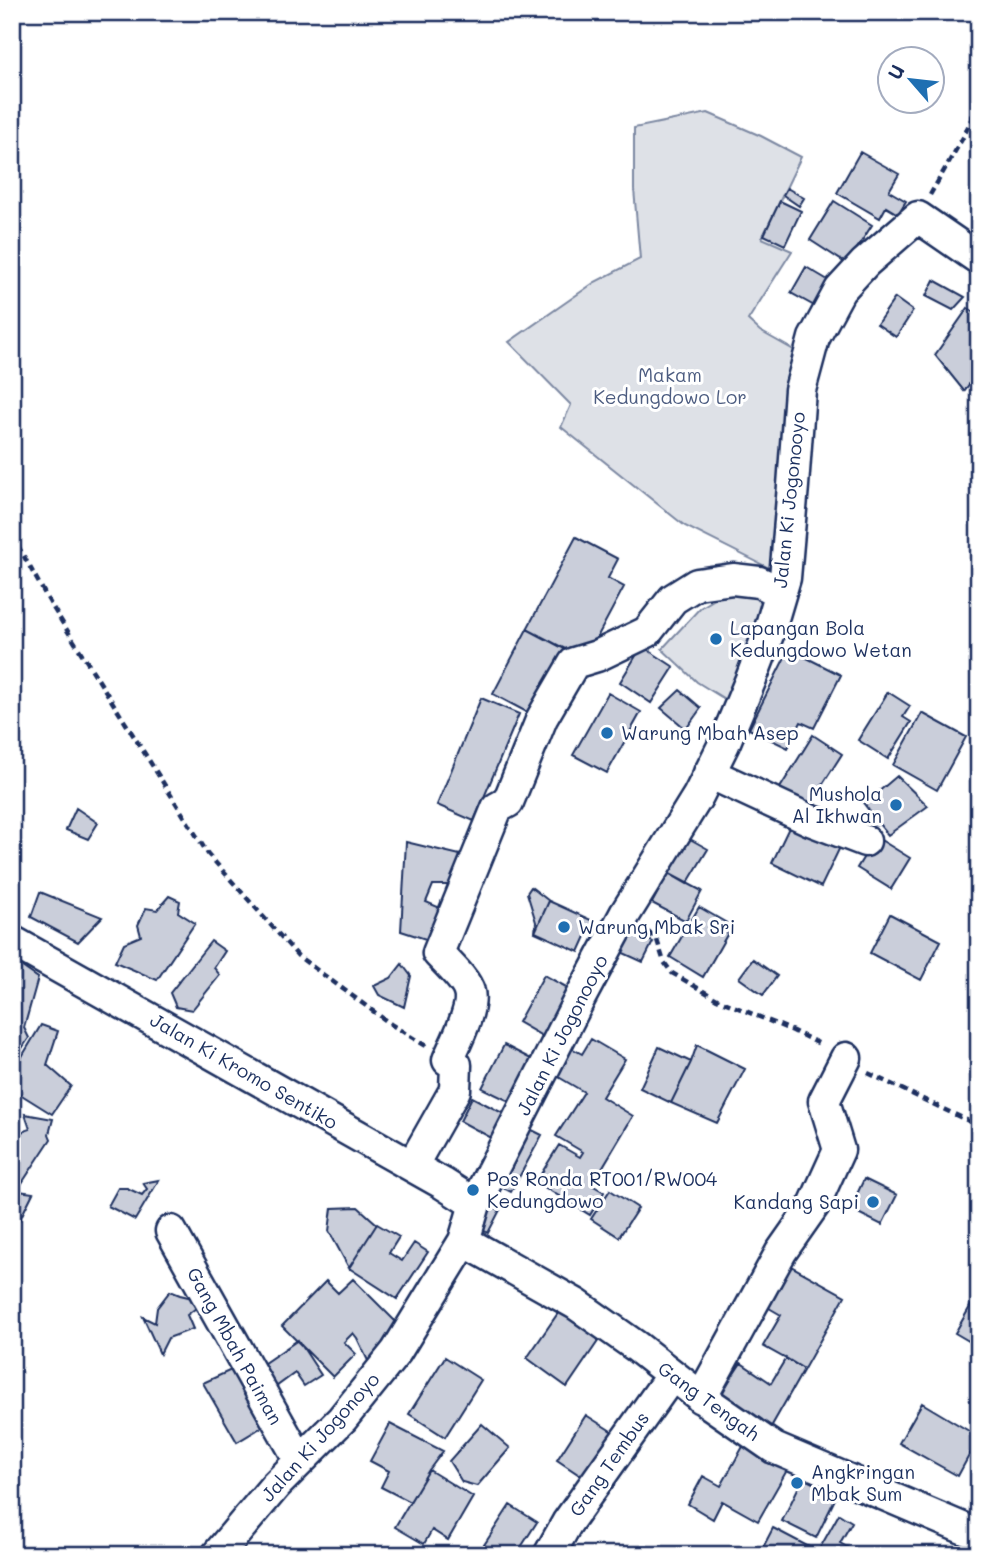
<svg xmlns="http://www.w3.org/2000/svg" width="991" height="1567" font-family="Mali,sans-serif">
	<style>
		.green { fill: #dee1e7; stroke: #7c88a2; stroke-width: 2 }
		.building { fill: #caceda; stroke: #1b2f5e; stroke-width: 2 }
		.lines { fill: none; stroke-linecap: round; stroke-linejoin: round }
		.minor-casing { stroke: #1b2f5e; stroke-width: 35 }
		.path { stroke: #1b2f5e; stroke-width: 4.5; stroke-dasharray: 7 5; stroke-linecap: butt }
		.minor { stroke: #fff; stroke-width: 30 }
		.poi-dot { fill: #1f6fb2; stroke: #fff; stroke-width: 2.5 }
		.labels { text-anchor: middle; stroke-width: 6; stroke-linejoin: round; paint-order: stroke }
		.park-label { font-size: 19px; fill: #4c5c80; stroke: #fff }
		.street-label { font-size: 19px; fill: #1b2f5e; stroke: #fff }
		.poi-label { font-size: 19px; fill: #1b2f5e; stroke: #fff; text-anchor: start }
	</style>
	<rect width="100%" height="100%" fill="#fff"/>
	<filter id="ink" filterUnits="userSpaceOnUse"><feTurbulence type="fractalNoise" baseFrequency=".0143" numOctaves="2"/><feDisplacementMap in="SourceGraphic" scale="14" xChannelSelector="R" yChannelSelector="G"/><feConvolveMatrix kernelMatrix="1 2 1 2 8 2 1 2 1" color-interpolation-filters="sRGB"/></filter>
	<g filter="url(#ink)">
		<path class="green" d="M708 113 761 136 801 157 762 238 792 251 748 320 760 331 799 353 773 570 685 526 561 427 571 405 509 342 595 282 640 259 634 189V128Z
			M730 590 774 594 736 706 697 682 662 649 700 608Z"/>
		<path class="building" d="M860 152 899 174 889 191 906 201 898 214 886 207 880 218 837 193Z
			M787 188 804 198 799 206 783 195Z
			M780 201 801 211 785 245 764 235Z
			M834 201 872 225 847 264 810 240Z
			M806 267 833 283 818 308 791 293Z
			M934 280 965 297 953 310 926 296Z
			M895 298 913 311 896 337 877 324Z
			M968 308 979 316V371L964 391 935 355Z
			M576 537 618 559 608 578 624 587 585 660 527 629Z
			M527 629 571 652 536 717 493 694Z
			M642 646 674 667 651 703 620 682Z
			M789 649 841 675 814 728 801 722 788 748 749 729Z
			M680 690 701 708 686 729 661 708Z
			M888 692 910 706 903 717 911 722 888 759 858 740Z
			M608 693 641 712 607 773 573 755Z
			M481 698 519 714 474 821 437 805Z
			M922 713 966 737 937 790 893 765Z
			M813 735 842 754 809 806 780 788Z
			M897 776 928 806 888 835 879 824 876 825 871 820 874 817 864 804Z
			M76 808 98 823 88 839 66 830Z
			M793 819 842 843 821 887 772 863Z
			M681 834 708 849 687 884 661 869Z
			M876 837 910 858 891 889 857 868Z
			M406 842 460 855 459 885H433L426 902 445 910 438 943 401 931Z
			M668 873 702 891 686 921 652 903Z
			M531 887 549 901 535 932 536 922 527 893Z
			M40 892 102 917 78 942 31 917Z
			M169 896 180 901 178 912 195 923 157 980 115 962 124 943 141 936 138 925 146 908 157 910Z
			M549 901 593 921 579 952 535 932Z
			M699 907 732 926 703 977 670 957Z
			M890 914 941 941 921 980 870 953Z
			M628 931 653 942 643 962 619 951Z
			M211 941 225 951 214 968 220 975 192 1010 176 1007 170 993Z
			M753 959 777 976 763 995 739 978Z
			M12 960 38 978 24 1028 29 1038 16 1057 12 1056V980L17 971Z
			M402 964 411 976 404 1007 379 995 374 986 391 978Z
			M544 975 570 989 544 1037 518 1022Z
			M41 1025 58 1031 47 1065 71 1086 52 1114 12 1089V1073Z
			M591 1039 625 1059 602 1097 633 1116 592 1185 604 1192 590 1215 536 1182 559 1145 580 1157 583 1152 556 1136 584 1092 550 1072 566 1045 582 1054Z
			M504 1045 533 1060 511 1102 482 1088Z
			M697 1045 745 1069 717 1123 671 1103 691 1062Z
			M659 1047 691 1062 671 1103 640 1088Z
			M472 1097 510 1117 497 1141 460 1121Z
			M25 1114 53 1119 49 1134 51 1139 20 1186 12 1182V1135L30 1129Z
			M524 1126 542 1135 511 1192 494 1183Z
			M864 1179 897 1195 882 1225 850 1209Z
			M159 1180 135 1220 108 1206 118 1188H127L142 1195 147 1189 143 1183Z
			M12 1190 33 1193 19 1221 12 1219Z
			M610 1190 638 1208 619 1237 591 1219Z
			M487 1203 500 1210 488 1233 474 1226Z
			M358 1207 377 1224 349 1268 329 1231 332 1208Z
			M377 1224 399 1237 389 1253 402 1261 414 1243 428 1252 397 1299 349 1268Z
			M780 1260 845 1296 804 1369 763 1346 781 1315 757 1301Z
			M353 1279 404 1330 370 1365 357 1338 353 1333 344 1342 356 1354 333 1377 282 1326 326 1281 338 1293Z
			M170 1291 180 1295 205 1301 187 1315 193 1329 168 1338 160 1354 143 1317 155 1323 157 1308Z
			M978 1293H979V1347L955 1333Z
			M565 1303 605 1331 567 1387 527 1358Z
			M298 1340 321 1375 304 1386 295 1373 269 1392 254 1370Z
			M445 1357 481 1380 445 1437 409 1414Z
			M786 1358 804 1369 767 1434 716 1401 741 1363 771 1383Z
			M242 1365 272 1421 237 1442 203 1383Z
			M922 1403 979 1437 958 1476 899 1443Z
			M586 1415 622 1438 593 1484 557 1460Z
			M390 1424 443 1451 429 1470 410 1502 381 1487 389 1471 370 1461Z
			M482 1424 510 1448 477 1486 462 1482 449 1461Z
			M746 1441 790 1465 758 1521 722 1501 713 1519 688 1504 703 1476 721 1486Z
			M429 1470 473 1497 448 1540 432 1530 424 1544 395 1527Z
			M803 1478 837 1495 816 1538 782 1521Z
			M510 1505 537 1522 516 1555H499L484 1545Z
			M839 1514 852 1522 840 1543 861 1555H816Z
			M773 1528 813 1549 810 1555H759Z"/>
		<g class="lines">
			<g class="minor-casing">
				<path id="minor" d="M709 773 810 820 865 841
					M12 941 442 1183 475 1204
					M412 1166 455 1090 456 1065 448 1060C455 1044 474 1008 469 992 466 980 447 963 438 953L497 808 508 802 542 718 574 663 597 656 647 632 673 599 697 584 733 579 759 582 780 592
					M171 1231 300 1461
					M464 1241 576 1304 637 1347 706 1401 774 1448 979 1535
					M701 1398 781 1252 814 1205 839 1150 824 1101 846 1058
					M217 1555 275 1486 342 1419 396 1352 464 1241 475 1204 580 998 625 914 698 796 724 744 751 679 769 632 785 578 793 486 800 390 814 338 840 290 865 263 918 217 979 259
					M549 1555 567 1523 672 1375"/>
			</g>
			<path class="path" d="M930 195 965 134 979 100
				M12 535 50 603 208 854 298 956 392 1025 426 1046
				M648 932 657 940 664 962 672 973 717 999 793 1031 822 1045
				M868 1073 979 1126"/>
			<use href="#minor" class="minor"/>
		</g>
	</g>
	<g class="poi-dot">
		<circle cx="716" cy="639" r="7"/>
		<circle cx="607" cy="733" r="7"/>
		<circle cx="896" cy="805" r="7"/>
		<circle cx="564" cy="927" r="7"/>
		<circle cx="473" cy="1190" r="7"/>
		<circle cx="873" cy="1202" r="7"/>
		<circle cx="797" cy="1483" r="7"/>
	</g>
	<g class="labels">
		<g class="park-label">
			<text x="670" y="382">Makam<tspan x="670" dy="22">Kedungdowo Lor</tspan></text>
		</g>
		<g class="street-label">
			<text transform="translate(789 500) rotate(-84)" y="7">Jalan Ki Jogonooyo</text>
			<text transform="translate(562 1035) rotate(-63)" y="7">Jalan Ki Jogonooyo</text>
			<text transform="translate(244 1071) rotate(30)" y="7">Jalan Ki Kromo Sentiko</text>
			<text transform="translate(235 1346) rotate(61)" y="7">Gang Mbah Paiman</text>
			<text transform="translate(709 1401) rotate(36)" y="7">Gang Tengah</text>
			<text transform="translate(320 1437) rotate(-48)" y="7">Jalan Ki Jogonoyo</text>
			<text transform="translate(609 1464) rotate(-55)" y="7">Gang Tembus</text>
		</g>
		<g class="poi-label">
			<text x="730" y="635">Lapangan Bola<tspan x="730" dy="22">Kedungdowo Wetan</tspan></text>
			<text x="621" y="740">Warung Mbah Asep</text>
			<text x="882" y="801" text-anchor="end">Mushola<tspan x="882" dy="22">Al Ikhwan</tspan></text>
			<text x="578" y="934">Warung Mbak Sri</text>
			<text x="487" y="1186">Pos Ronda RT001/RW004<tspan x="487" dy="22">Kedungdowo</tspan></text>
			<text x="859" y="1209" text-anchor="end">Kandang Sapi</text>
			<text x="811" y="1479">Angkringan<tspan x="811" dy="22">Mbak Sum</tspan></text>
		</g>
	</g>
	<rect width="991" height="1567" fill="none" stroke="#fff" stroke-width="42"/>
	<rect x="21" y="21" width="949" height="1525" fill="none" stroke="#1b2f5e" stroke-width="2.5" filter="url(#ink)"/>
	<g transform="translate(911 80) rotate(298)"><circle r="33" fill="#ffffff" stroke="#a4acbf" stroke-width="2"/>
	<path d="M0-5L12 26L0 18L-12 26Z" fill="#1f6fb2"/>
	<text y="-10" font-size="19" font-weight="bold" text-anchor="middle" fill="#1b2f5e">U</text>
	</g>
</svg>
